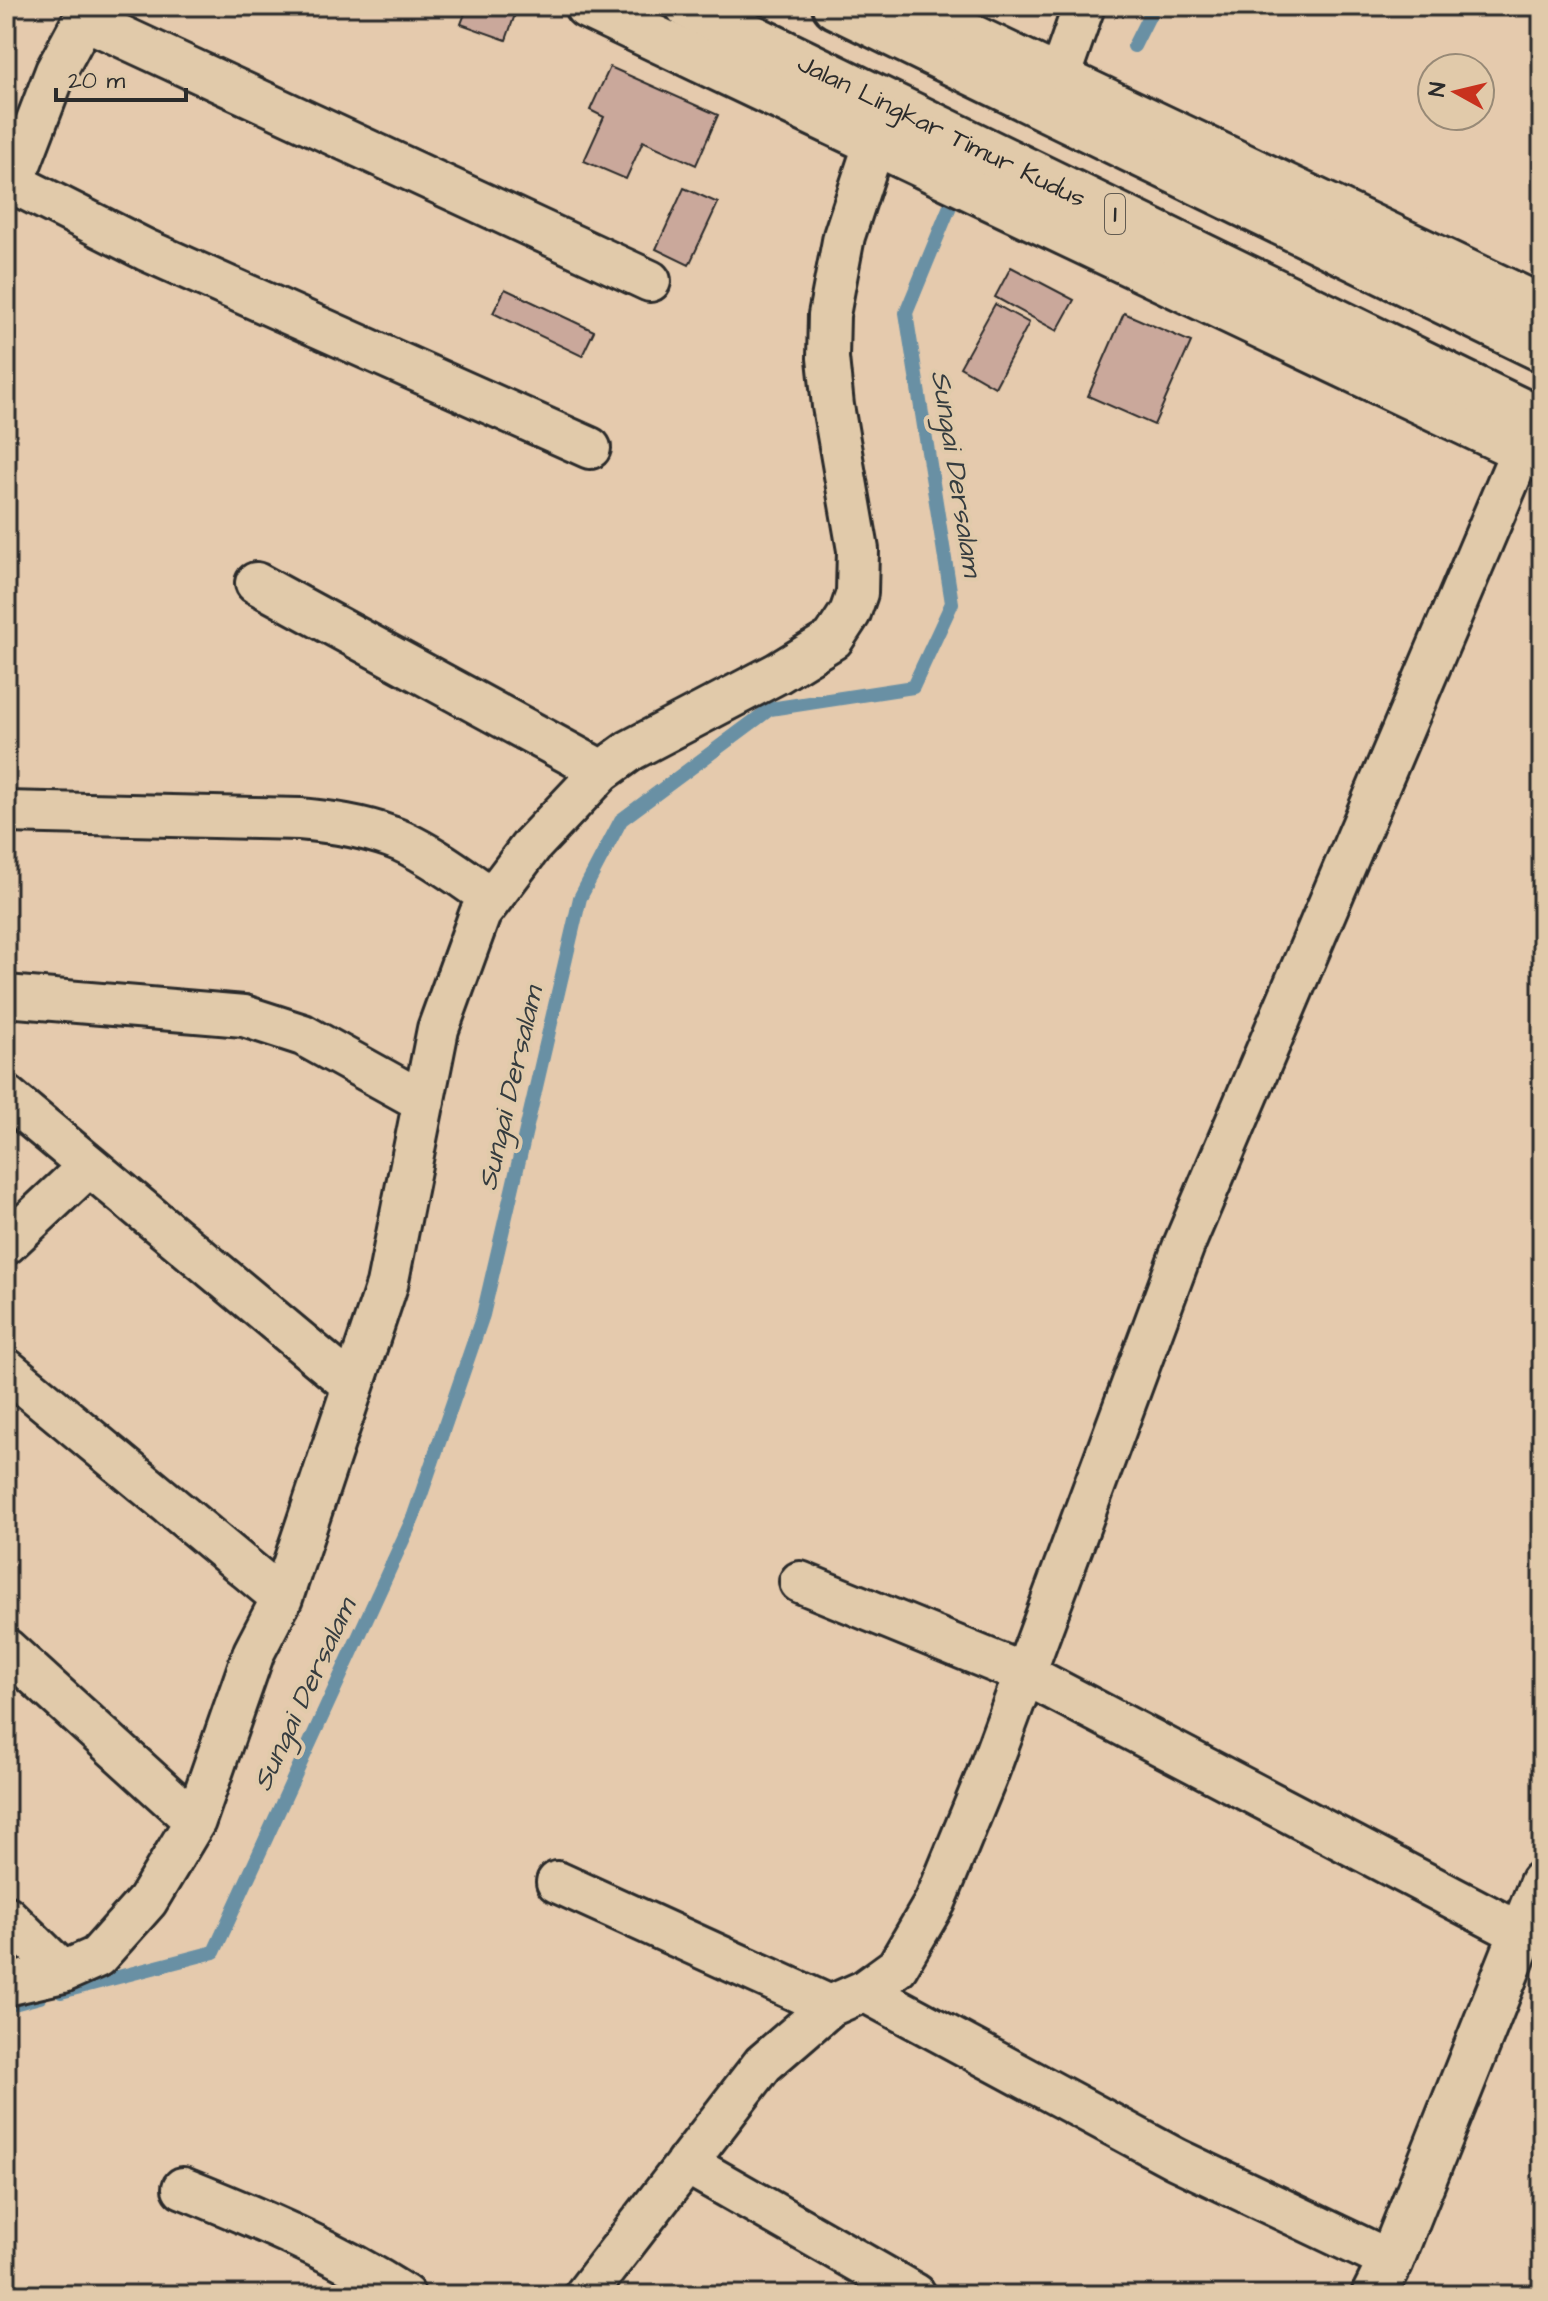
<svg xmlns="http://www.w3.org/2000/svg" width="1548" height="2301" font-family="'Architects Daughter',sans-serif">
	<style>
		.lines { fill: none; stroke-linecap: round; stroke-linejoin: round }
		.stream { stroke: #6990a4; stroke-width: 14 }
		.building { fill: #caa89b; stroke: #2b2b2b; stroke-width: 2 }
		.street-casing { stroke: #2b2b2b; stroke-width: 46 }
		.secondary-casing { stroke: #2b2b2b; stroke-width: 50 }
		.highway-casing { stroke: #2b2b2b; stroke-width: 50 }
		.street { stroke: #e1caaa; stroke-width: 40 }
		.secondary { stroke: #e1caaa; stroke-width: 44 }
		.highway { stroke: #e1caaa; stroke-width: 44 }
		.labels { text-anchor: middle; stroke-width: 8; stroke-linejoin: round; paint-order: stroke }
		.shield { fill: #e1caaa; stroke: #625b51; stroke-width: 2 }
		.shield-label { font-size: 24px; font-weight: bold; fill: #2b2b2b }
		.street-label { font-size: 26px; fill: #2b2b2b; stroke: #e1caaa }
		.water-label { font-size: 28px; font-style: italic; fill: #353c3f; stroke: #e1caaa }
	</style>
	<rect width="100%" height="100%" fill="#e5caad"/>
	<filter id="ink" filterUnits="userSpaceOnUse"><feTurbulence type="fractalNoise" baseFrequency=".0125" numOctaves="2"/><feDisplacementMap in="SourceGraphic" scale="16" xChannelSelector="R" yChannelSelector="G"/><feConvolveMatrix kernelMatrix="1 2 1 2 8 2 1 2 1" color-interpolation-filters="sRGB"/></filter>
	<g filter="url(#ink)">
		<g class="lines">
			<path class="stream" d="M1134 46 1154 6
				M61 1992 214 1952 413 1518 483 1315 580 898 621 820 770 709 913 687 952 603 906 313 955 194
				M6 2006 40 1997"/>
		</g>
		<path class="building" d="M468 6H518L506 40 461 24Z
			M610 67 718 115 696 165 643 141 626 179 584 161 604 117 590 110Z
			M684 188 718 203 689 265 656 249Z
			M1011 267 1074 300 1057 331 995 297Z
			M505 289 594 331 582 356 493 313Z
			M995 304 1029 323 995 387 960 367Z
			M1124 313 1191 342 1154 425 1088 396Z"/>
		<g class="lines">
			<g class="street-casing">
				<path id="street" d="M91 6 56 71 13 183 146 250 590 448
					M84 19 650 281
					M1059 77 1084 6
					M256 583 602 771
					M6 812 300 819C331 822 361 826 391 837 421 847 465 879 491 898
					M6 996 244 1016 303 1035 424 1102
					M6 1096 353 1386
					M6 1244 89 1166
					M6 1369 282 1598
					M800 1582 1025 1674 1522 1934
					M6 1649 195 1821
					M557 1882 830 2006
					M6 1916 63 1972
					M6 1985 63 1972 97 1957 147 1901 195 1821 254 1652 282 1598 387 1285 438 1029 480 914 532 845 602 771 631 750 778 673 833 639 850 613 857 593 858 550 833 406 828 358 829 315 844 236 875 142
					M864 1991 1176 2159 1391 2261
					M686 2163 915 2294
					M183 2188C260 2219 335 2251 404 2295
					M585 2295 763 2064 830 2006 864 1991 897 1967 935 1902 986 1778 1184 1245 1522 449"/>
			</g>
			<g class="secondary-casing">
				<path id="secondary" d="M587 6 1542 459
					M906 6 1542 308
					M1374 2295 1391 2261 1542 1883"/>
			</g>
			<g class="highway-casing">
				<path id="highway" d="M688 6 1542 421
					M835 6 1542 349"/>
			</g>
			<use href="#street" class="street"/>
			<use href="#secondary" class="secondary"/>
			<use href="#highway" class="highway"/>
		</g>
	</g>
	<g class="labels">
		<rect class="shield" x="1105" y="194" width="20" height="40" rx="6"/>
		<g class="shield-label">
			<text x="1115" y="222">1</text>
		</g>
		<g class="street-label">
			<text transform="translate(942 130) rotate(26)" y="9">Jalan Lingkar Timur Kudus</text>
		</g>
		<g class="water-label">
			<text transform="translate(958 473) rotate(81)" y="10">Sungai Dersalam</text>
			<text transform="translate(509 1088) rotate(-77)" y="10">Sungai Dersalam</text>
			<text transform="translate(303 1694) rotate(-65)" y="10">Sungai Dersalam</text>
		</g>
	</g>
	<rect width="1548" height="2301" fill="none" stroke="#e1caaa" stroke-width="32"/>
	<rect x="16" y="16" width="1516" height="2269" fill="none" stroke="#2b2b2b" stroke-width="3" filter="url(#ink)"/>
	<g transform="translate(1456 92) rotate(278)"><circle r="38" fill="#e1caaa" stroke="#988a77" stroke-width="2"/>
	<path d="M0-6L14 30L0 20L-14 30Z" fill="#c8321e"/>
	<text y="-12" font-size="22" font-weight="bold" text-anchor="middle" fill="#2b2b2b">N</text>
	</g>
	<path d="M56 88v12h130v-12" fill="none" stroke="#2b2b2b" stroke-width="4"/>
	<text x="68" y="88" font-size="24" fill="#2b2b2b" stroke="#e1caaa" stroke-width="6" paint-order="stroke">20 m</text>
</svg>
